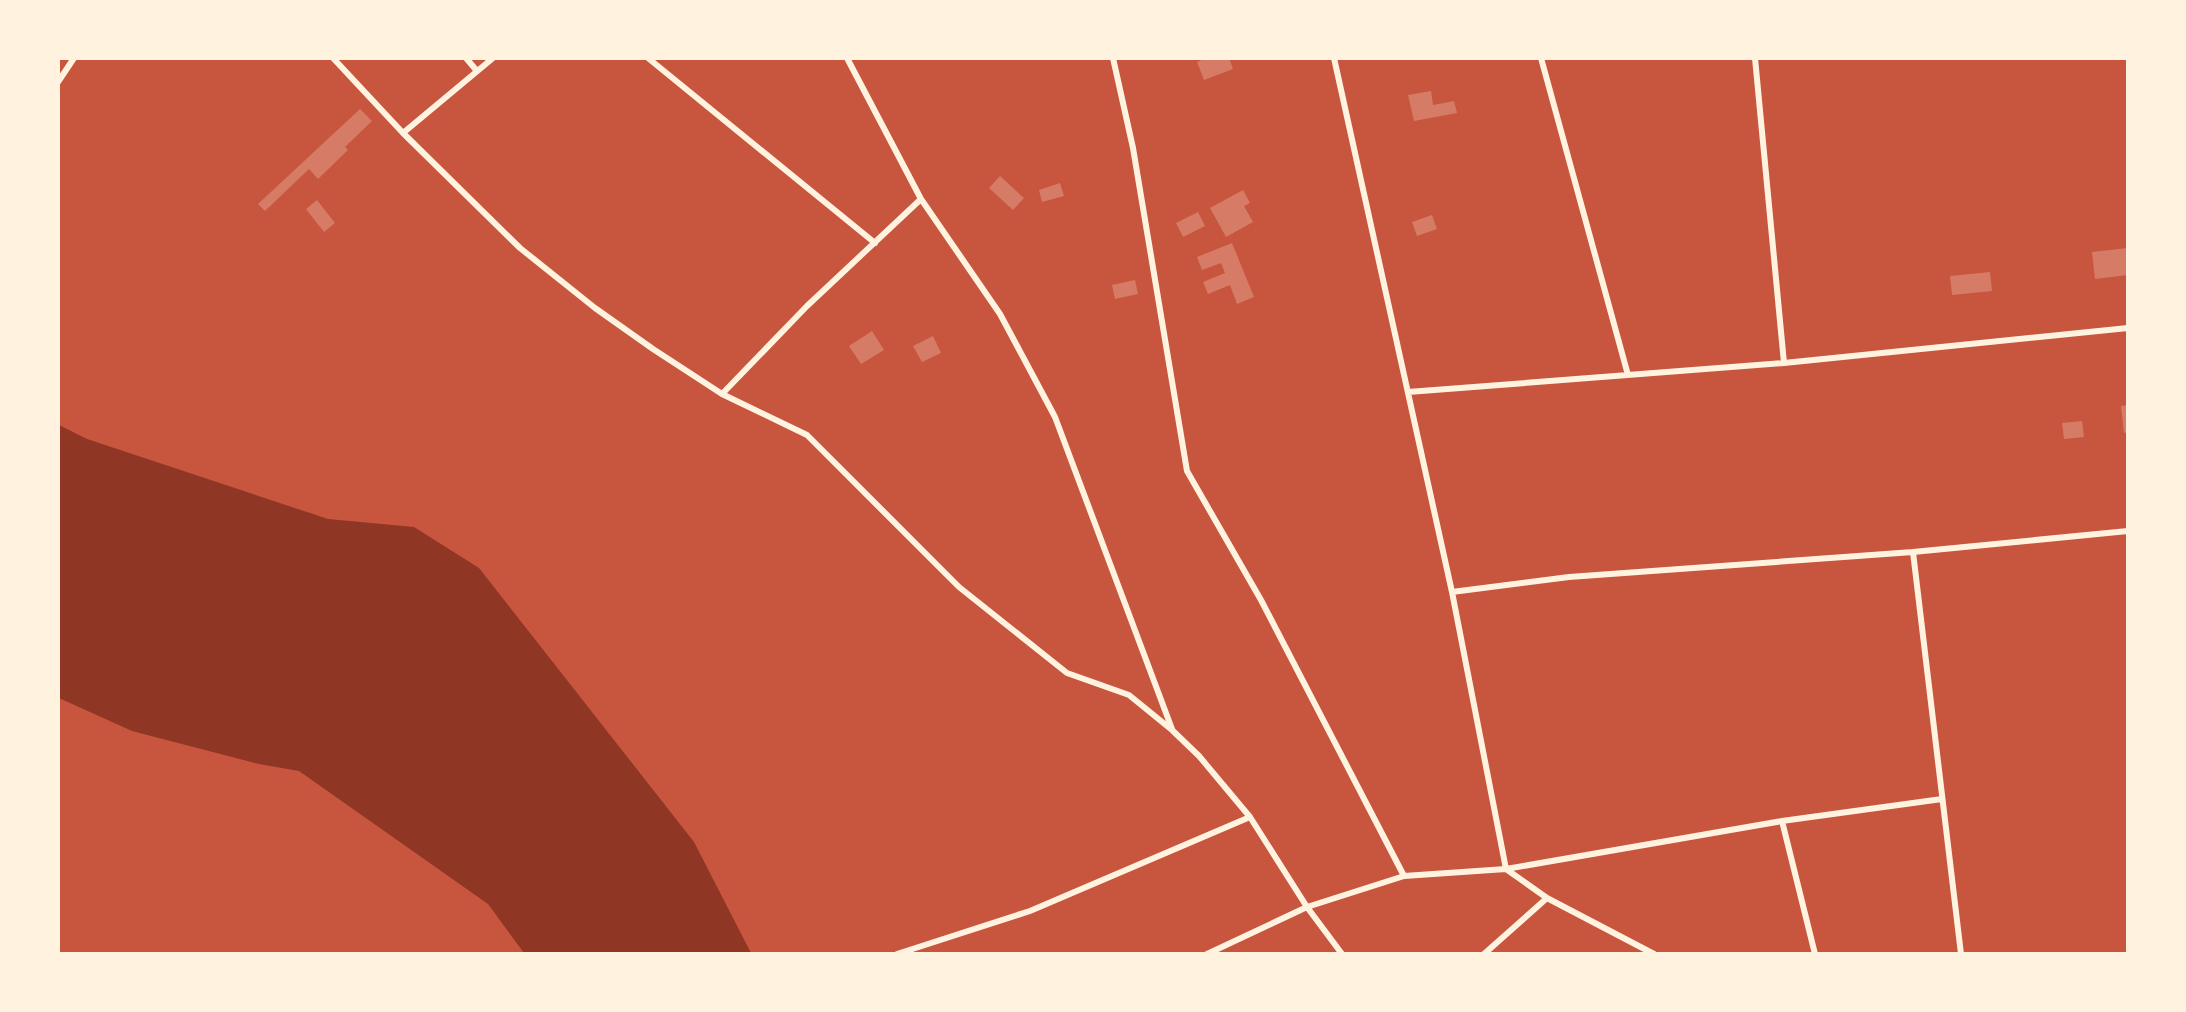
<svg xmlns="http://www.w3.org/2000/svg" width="2186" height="1012" font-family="Georgia,serif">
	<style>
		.water { fill: #8f3625 }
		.building { fill: #d67c66 }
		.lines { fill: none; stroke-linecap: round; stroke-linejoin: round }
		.minor { stroke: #fff3e0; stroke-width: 6 }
	</style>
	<rect width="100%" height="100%" fill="#c8553d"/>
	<path class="water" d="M59 425 87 439 328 519 414 527 479 568 694 842 751 953H524L488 904 299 771 259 764 132 731 59 698Z"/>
	<path class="building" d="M1206 58H1229L1233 69 1204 80 1197 62Z
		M1431 91 1433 105 1454 101 1457 113 1414 121 1408 95Z
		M360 109 372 121 345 147 348 150 318 179 309 169 265 211 258 204Z
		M1000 176 1024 198 1013 210 989 188Z
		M1060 183 1064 196 1042 202 1039 190Z
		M1243 190 1250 203 1244 206 1253 222 1226 237 1210 208Z
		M317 200 335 223 324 232 306 209Z
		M1198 212 1205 226 1183 237 1176 223Z
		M1432 215 1437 229 1417 236 1412 222Z
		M1232 243 1254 297 1237 304 1230 285 1208 294 1203 282 1225 273 1221 263 1202 270 1197 257Z
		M2128 248V275L2095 279 2092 252Z
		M1990 272 1992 291 1952 295 1950 276Z
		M1135 280 1138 294 1115 299 1112 285Z
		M872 331 884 350 861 364 849 346Z
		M933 336 941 353 922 362 913 346Z
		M2128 405V432L2124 433 2121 406Z
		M2082 421 2084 437 2064 439 2062 423Z"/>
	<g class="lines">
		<path class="minor" d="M333 58 403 133 520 248 595 308 653 349 722 394 807 435 959 587 1067 673 1129 695 1172 730 1199 756 1250 817 1307 907 1342 954
			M466 58 477 71
			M648 58 875 243
			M847 58 921 199 1000 314 1055 417 1172 729
			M1113 58 1133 148 1187 471 1261 600 1404 876
			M1334 58 1452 592 1506 869 1782 821 1942 799
			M1541 58 1628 375
			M1755 58 1784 363
			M58 82 74 58
			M403 133 493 58
			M1408 392 1784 363 2128 328
			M722 394 807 306 921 199
			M1913 552 1961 954
			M1452 592 1569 577 1913 552 2128 531
			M1782 821 1815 954
			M897 954 1030 911 1250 817
			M1207 954 1307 907 1404 876 1506 869 1547 898 1654 954
			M1484 954 1547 898"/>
	</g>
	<rect width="2186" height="1012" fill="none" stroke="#fff3e0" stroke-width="120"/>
</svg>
